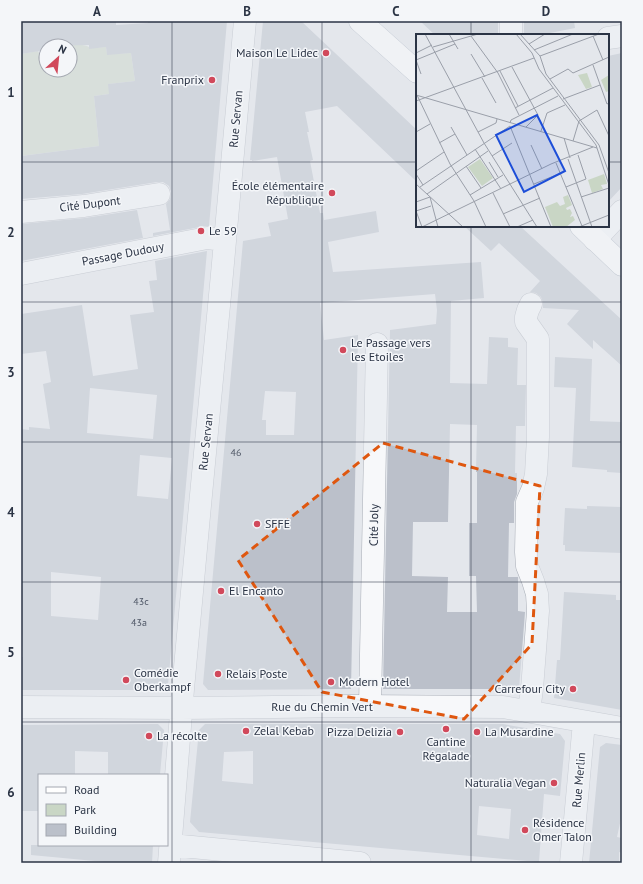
<svg xmlns="http://www.w3.org/2000/svg" width="643" height="884" font-family="'PT Sans',sans-serif">
	<style>
		.green { fill: #c9d6c5 }
		.building { fill: #bbc0ca; fill-rule: evenodd }
		.lines { fill: none; stroke-linecap: round; stroke-linejoin: round }
		.minor-casing { stroke: #a9aeb7; stroke-width: 23 }
		.major-casing { stroke: #a3abb8; stroke-width: 23 }
		.minor { stroke: #f7f8fa; stroke-width: 22 }
		.major { stroke: #fff; stroke-width: 22 }
		.marked { fill: none; stroke: #df570f; stroke-width: 3; stroke-dasharray: 8 5; stroke-linejoin: round }
		.grid { fill: none; stroke: #2b3445; stroke-width: 1; stroke-opacity: 0.55 }
		.poi-dot { fill: #d1495b; stroke: #f4f6f9; stroke-width: 1.5 }
		.labels { text-anchor: middle; stroke-width: 3; stroke-linejoin: round; paint-order: stroke }
		.number-label { font-size: 10px; fill: #4f5766 }
		.poi-label { font-size: 12px; fill: #2b3445; stroke: #f4f6f9; text-anchor: start }
		.street-label { font-size: 12px; fill: #2b3445; stroke: #f4f6f9 }
		.inset-road { fill: none; stroke: #9a9fa9; stroke-width: 1 }
		.view { fill: #1d4ed8; fill-opacity: 0.15; stroke: #1d4ed8; stroke-width: 2 }
		.inset-edge { fill: none; stroke: #2b3445; stroke-width: 2 }
		.neatline { fill: none; stroke: #2b3445; stroke-width: 1.5 }
		.grid-label { font-size: 13px; text-anchor: middle; font-weight: bold; fill: #2b3445 }
	</style>
	<rect width="100%" height="100%" fill="#e4e7ec"/>
	<path class="green" d="M71 45C77 45 83 44 89 47V48L106 47 107 54 131 53 135 81 109 84V94L94 96 99 146 21 156V54L38 51 39 53H46V70H70V46H64Z"/>
	<path class="building" d="M21 21H116V25L148 23V21H227L209 226H205L153 236V233L170 230 166 204 170 199 171 192 169 186 163 182H157L82 194 21 199V156L99 146 94 96 109 94 108 84 135 81 131 53 107 55 106 47 89 49V45L46 46V50L21 54Z
		M263 21H301L417 130V182L337 106 305 112 309 132H307L313 160 310 161 320 213H323L324 220 376 211 379 232 328 242 333 272 481 262 484 298 451 301 450 383 487 384 489 337 508 338V347L518 348 517 385H526L525 426H516L515 473H517V494L514 502V523H509L508 577H518V611L525 612 519 689H383L390 330 436 324 437 310 435 294 320 303 324 340 358 335 351 689 208 690 203 684 243 241 271 236 268 223 288 219 277 157 252 161V160H250ZM265 391 296 392 294 435H266V420H262ZM450 424 477 425 476 472H477V523H469V576H476L477 612H447L448 577 412 576 413 522H448Z
		M420 21H498V35H435Z
		M524 21H574L575 28 540 35H525L524 34Z
		M622 53V187L608 202V56Z
		M137 210 143 238 21 261V224L85 218Z
		M464 226H520L622 320V366L593 340V349L567 324 579 310 543 308V303L541 297 536 293 530 292 540 281 499 243 491 251Z
		M207 251 168 685 162 690H21V657H23L21 606V429L29 430V427L50 429 43 384 51 382 46 351 21 354V314L82 305 93 376 138 369 130 315 154 312 149 281 157 280 155 261ZM90 388 157 395 153 439 87 433ZM140 455 172 458 168 499 137 496ZM51 572 101 577 98 620 51 616Z
		M555 357 592 359 590 421 622 422V473L607 472V470L572 467 576 388 554 387Z
		M587 506 622 507V553L565 551V545H563L565 508 587 509Z
		M564 592 616 595V600H622V710L554 698 557 660H560Z
		M158 724 164 730 160 775H108V752L75 751V775H39V811H21V725Z
		M205 724H503L560 734 565 741 560 796 544 794 539 862 199 832 190 822 199 730ZM253 751V784L222 781 224 752ZM479 806 511 809 509 839 477 835Z
		M606 743 622 745V814L617 837 622 838V853L619 852V863H589L600 747Z
		M31 845H153L152 863H116L31 855Z"/>
	<g class="lines">
		<g class="minor-casing">
			<path id="minor" d="M511 35V21
				M608 38 622 36
				M21 212 84 206 159 194
				M595 240 622 211
				M21 274 207 238 225 240
				M370 706 377 344
				M21 707 181 708 355 706 503 707 622 728
				M529 711 532 689 538 611 537 594 533 581 527 566 526 552 527 502 533 488 536 474 538 437V339L526 322V317L528 310 531 304
				M171 845 360 863
				M169 863 183 689 199 516 222 274 245 21
				M571 863 584 722"/>
		</g>
		<g class="major-casing">
			<path id="major" d="M360 21 417 72
				M581 226 622 265"/>
		</g>
		<use href="#minor" class="minor"/>
		<use href="#major" class="major"/>
	</g>
	<path d="M0 0H643V884H0ZM383 443 540 486 532 644 464 719 322 692 238 560Z" fill="#e4e7ec" fill-opacity=".55" fill-rule="evenodd"/>
	<path class="marked" d="M383 443 540 486 532 644 464 719 322 692 238 560Z"/>
	<path class="grid" d="M172 21V863M322 21V863M471 21V35M21 162H417M608 162H622M471 226V863M21 302H622M21 442H622M21 582H622M21 722H622"/>
	<g class="poi-dot">
		<circle cx="326" cy="53" r="4"/>
		<circle cx="212" cy="80" r="4"/>
		<circle cx="332" cy="193" r="4"/>
		<circle cx="201" cy="231" r="4"/>
		<circle cx="343" cy="350" r="4"/>
		<circle cx="257" cy="524" r="4"/>
		<circle cx="221" cy="591" r="4"/>
		<circle cx="218" cy="674" r="4"/>
		<circle cx="126" cy="680" r="4"/>
		<circle cx="331" cy="682" r="4"/>
		<circle cx="573" cy="689" r="4"/>
		<circle cx="446" cy="729" r="4"/>
		<circle cx="246" cy="731" r="4"/>
		<circle cx="400" cy="732" r="4"/>
		<circle cx="477" cy="732" r="4"/>
		<circle cx="149" cy="736" r="4"/>
		<circle cx="554" cy="783" r="4"/>
		<circle cx="525" cy="830" r="4"/>
	</g>
	<g class="labels">
		<g class="number-label">
			<text x="236" y="456">46</text>
			<text x="141" y="605">43c</text>
			<text x="139" y="626">43a</text>
		</g>
		<g class="poi-label">
			<text x="318" y="57" text-anchor="end">Maison Le Lidec</text>
			<text x="204" y="84" text-anchor="end">Franprix</text>
			<text x="324" y="190" text-anchor="end">École élémentaire<tspan x="324" dy="14">République</tspan></text>
			<text x="209" y="235">Le 59</text>
			<text x="351" y="347">Le Passage vers<tspan x="351" dy="14">les Etoiles</tspan></text>
			<text x="265" y="528">SFFE</text>
			<text x="229" y="595">El Encanto</text>
			<text x="134" y="677">Comédie<tspan x="134" dy="14">Oberkampf</tspan></text>
			<text x="226" y="678">Relais Poste</text>
			<text x="339" y="686">Modern Hotel</text>
			<text x="565" y="693" text-anchor="end">Carrefour City</text>
			<text x="254" y="735">Zelal Kebab</text>
			<text x="392" y="736" text-anchor="end">Pizza Delizia</text>
			<text x="485" y="736">La Musardine</text>
			<text x="157" y="740">La récolte</text>
			<text x="446" y="746" text-anchor="middle">Cantine<tspan x="446" dy="14">Régalade</tspan></text>
			<text x="546" y="787" text-anchor="end">Naturalia Vegan</text>
			<text x="533" y="827">Résidence<tspan x="533" dy="14">Omer Talon</tspan></text>
		</g>
		<g class="street-label">
			<text transform="translate(236 119) rotate(-85)" y="4">Rue Servan</text>
			<text transform="translate(90 204) rotate(-7)" y="4">Cité Dupont</text>
			<text transform="translate(123 254) rotate(-11)" y="4">Passage Dudouy</text>
			<text transform="translate(206 442) rotate(-84)" y="4">Rue Servan</text>
			<text transform="translate(374 525) rotate(-89)" y="4">Cité Joly</text>
			<text x="322" y="711">Rue du Chemin Vert</text>
			<text transform="translate(579 780) rotate(-85)" y="4">Rue Merlin</text>
		</g>
	</g>
	<g transform="translate(416 34)">
		<rect width="193" height="193" fill="#e4e7ec"/>
		<path d="M171 39 176 53 170 55 162 41Z" fill="#c9d6c5"/>
		<path d="M193 41V57L190 58 185 46ZM64 125 77 144 66 152 52 133ZM188 140 191 150 185 151 187 155 176 159 172 146ZM152 161 156 171 150 174 151 176 154 175 156 179 154 183 157 182 159 186 150 193H137L129 173 141 168 144 172 149 170 147 163Z" fill="#c9d6c5"/>
		<path class="inset-road" d="M9 0 68 109 121 193M33 0 42 15M100 0 116 19 123 35 180 111 193 151M104 0 124 22 130 40 183 111 193 139M55 2 82 39 103 81M177 2 187 26M113 10 129 0M17 13 62 0M118 16 157 0M0 19 16 11M55 20 69 43M124 22 183 0M0 26 39 10M0 26 5 40M177 31 191 70 193 69M96 33 122 81 110 93M84 37 102 72M66 44 80 69M134 45 152 35 157 39 193 23M0 61 181 114M1 61 34 130 58 167 70 193M147 65 184 51M0 67 118 24M99 74 137 54M94 89 95 86 142 62M35 93 51 121M125 97 131 79 149 71M0 98 14 90M62 98 80 89 81 85M148 104 154 124M157 107 163 87 181 76 193 102M23 109 39 100M115 111 126 135M59 115 85 155M76 122 96 109M152 125 176 193M73 128 82 143M140 129 166 192M50 132 65 154M0 137 28 118M0 140 7 151M0 150 47 193M118 150 145 139M4 153 94 92 135 193M150 153 170 145 162 121M77 159 94 193M11 160 72 117M54 161 87 141M165 163 193 154M0 168 14 163 22 193M0 177 6 193 135 130 177 113M0 177 15 172M87 180 124 164M101 193 117 186M163 193 193 181"/>
		<path class="view" d="M121 81 149 137 108 158 80 101Z"/>
		<rect width="193" height="193" class="inset-edge"/>
	</g>
	<rect width="643" height="884" fill="none" stroke="#f4f6f9" stroke-width="44"/>
	<rect x="38" y="774" width="130" height="72" fill="#f4f6f9" stroke="#a4a8b1"/>
	<rect x="46" y="787" width="20" height="6" fill="#ffffff" stroke="#a4a8b1"/>
	<text x="74" y="794" font-size="12" fill="#2b3445">Road</text>
	<rect x="46" y="804" width="20" height="12" fill="#c9d6c5" stroke="#a4a8b1"/>
	<text x="74" y="814" font-size="12" fill="#2b3445">Park</text>
	<rect x="46" y="824" width="20" height="12" fill="#bbc0ca" stroke="#a4a8b1"/>
	<text x="74" y="834" font-size="12" fill="#2b3445">Building</text>
	<g transform="translate(58 58) rotate(27)"><circle r="19" fill="#f4f6f9" stroke="#a4a8b1"/>
	<path d="M0-3L7 15L0 10L-7 15Z" fill="#d1495b"/>
	<text y="-6" font-size="11" font-weight="bold" text-anchor="middle" fill="#2b3445">N</text>
	</g>
	<rect x="22" y="22" width="599" height="840" class="neatline"/>
	<g class="grid-label">
		<text x="97" y="16">A</text>
		<text x="247" y="16">B</text>
		<text x="396" y="16">C</text>
		<text x="546" y="16">D</text>
		<text x="11" y="97">1</text>
		<text x="11" y="237">2</text>
		<text x="11" y="377">3</text>
		<text x="11" y="517">4</text>
		<text x="11" y="657">5</text>
		<text x="11" y="797">6</text>
	</g>
</svg>
